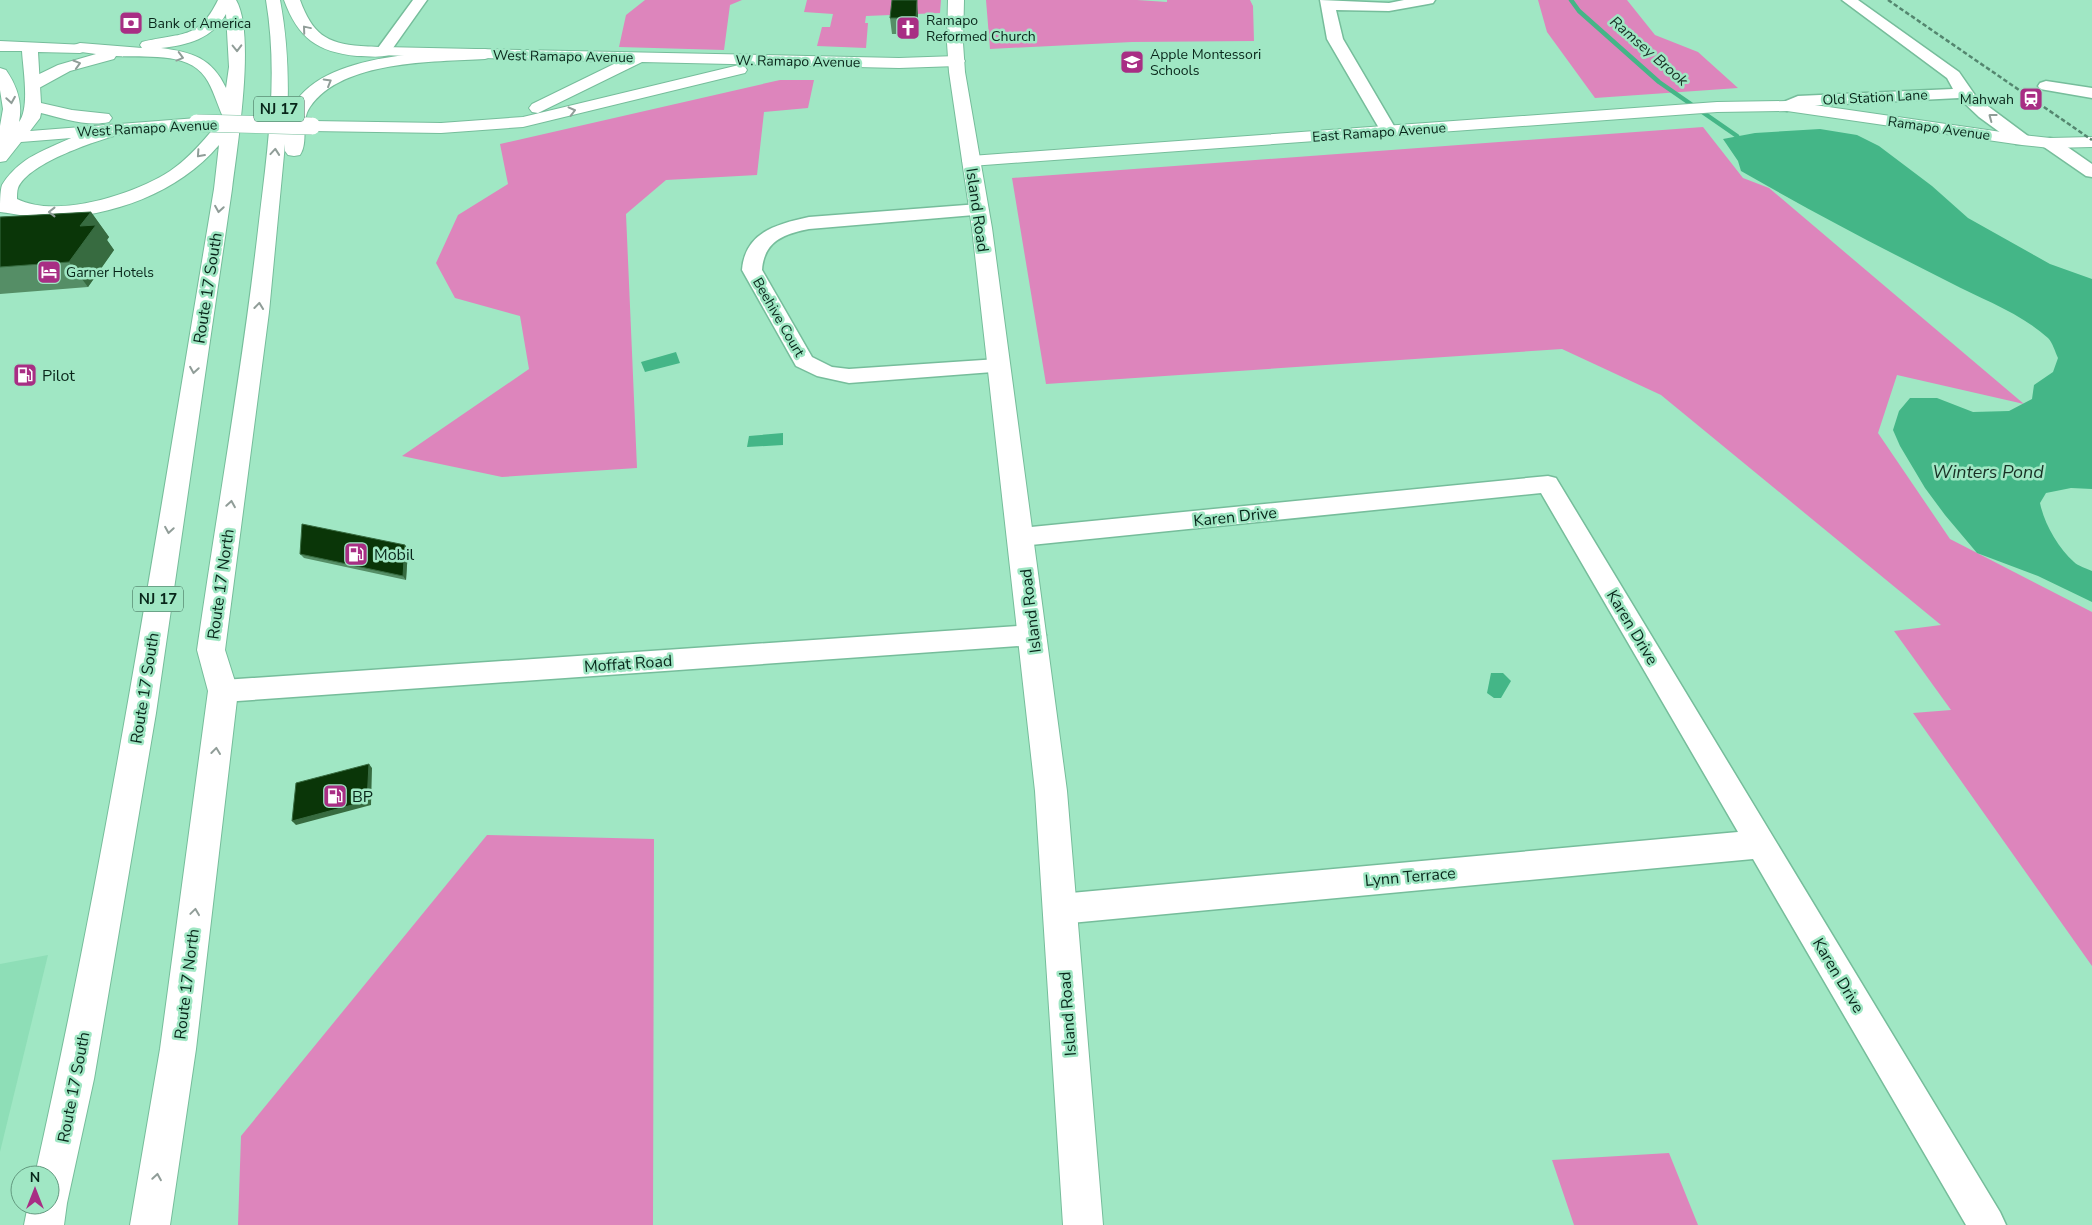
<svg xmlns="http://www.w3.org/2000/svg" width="2092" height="1225" font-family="'Nunito Sans',sans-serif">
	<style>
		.built { fill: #8edeb7 }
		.green { fill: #dd85bc }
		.water { fill: #44b687 }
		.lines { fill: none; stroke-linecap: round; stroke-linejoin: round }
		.stream { stroke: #44b687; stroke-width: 4.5 }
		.minor-casing { stroke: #76bd9b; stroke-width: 3 }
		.tertiary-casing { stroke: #76bd9b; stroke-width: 2 }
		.secondary-casing { stroke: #76bd9b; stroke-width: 2 }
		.trunk-casing { stroke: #76bd9b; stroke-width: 2 }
		.minor { fill: #fff; fill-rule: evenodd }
		.tertiary { fill: #fff; fill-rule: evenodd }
		.secondary { fill: #fff; fill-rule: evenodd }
		.trunk { fill: #fff; fill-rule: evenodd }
		.rail { stroke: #54866f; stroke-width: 2.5; stroke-dasharray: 4.5 2.5; stroke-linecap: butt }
		.tertiary-bridge-casing { stroke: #76bd9b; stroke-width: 18; stroke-linecap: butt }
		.tertiary-bridge { stroke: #fff; stroke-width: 17 }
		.wall { fill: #558e66 }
		.shaded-wall { fill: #376b40 }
		.building { fill: #0a3608; stroke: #376b40 }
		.oneway { stroke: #909d98 }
		.labels { text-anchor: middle; stroke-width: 5; stroke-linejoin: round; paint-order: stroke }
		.far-poi-label { font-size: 14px; fill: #08261a; stroke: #a0e7c4; text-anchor: start }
		.far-street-label { font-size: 14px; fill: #08261a; stroke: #a0e7c4 }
		.far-water-label { font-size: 15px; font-style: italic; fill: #183025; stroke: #a0e7c4 }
		.shield { fill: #a0e7c4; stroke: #36604d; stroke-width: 1 }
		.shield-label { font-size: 15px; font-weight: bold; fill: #08261a }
		.street-label { font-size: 16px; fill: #08261a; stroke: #a0e7c4 }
		.poi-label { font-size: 16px; fill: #08261a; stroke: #a0e7c4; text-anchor: start }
		.water-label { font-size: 18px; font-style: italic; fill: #183025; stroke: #a0e7c4 }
	</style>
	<rect width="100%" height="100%" fill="#a0e7c4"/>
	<path class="built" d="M48 955 0 1152V964Z"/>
	<path class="green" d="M645 0H742L730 5 724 50 619 47 626 15Z
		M807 0H941L940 13 866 16 865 23H868L866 48 817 46 822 27H830L833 14 804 12Z
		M986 0H1137L1167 2V0H1250L1253 6 1254 41 1132 42 990 49Z
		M1538 0H1627L1655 35 1698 52 1738 88 1595 98 1547 32Z
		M780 80H814L808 108 764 112 757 175 666 180 626 214 637 468 502 477 402 456 529 369 520 316 455 298 436 263 458 215 508 184 500 144Z
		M1703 127 1743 178 1769 188 2024 404 1897 375 1878 433 1950 539 2092 612V966L1913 713 1951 710 1894 631 1941 625 1661 395 1562 349 1046 384 1012 178Z
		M487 835 654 839 653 1225H238L241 1136Z
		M1669 1153 1698 1225H1574L1552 1160Z"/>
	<path class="water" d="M1820 129 1857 135 1879 146 1932 186 1968 218 2050 264 2092 279V489L2071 488 2046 493 2040 503C2044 523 2058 548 2074 562 2078 566 2086 568 2092 571V602L2038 576 1977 553 1945 515 1925 488 1900 446 1893 430 1899 411 1910 398H1937L1973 412 2009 411 2032 399 2034 385 2053 372 2058 358C2055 352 2053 343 2048 338 2019 312 1983 300 1949 282 1879 247 1809 210 1741 171L1738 161 1723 139 1755 133Z
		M676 352 680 363 645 372 641 362Z
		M783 433V445L747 447 749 436Z
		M1491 673H1503L1511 681 1501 698H1494L1487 693Z"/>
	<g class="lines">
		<path class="stream" d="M1571 0 1579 11 1659 82 1737 136"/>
		<g class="minor-casing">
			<path id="minor" d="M413 0H427L388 55H378L375 52Z
				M1320 0 1389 3 1404 0H1435L1433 3 1428 4 1389 11 1336 10 1343 39 1397 131 1395 135H1383L1327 39Z
				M1842 0H1858L1959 72 1977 98 2028 136 2031 140 2028 144H2016L1979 117 1959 98 1801 106 1787 111 1781 109 1779 106 1781 103 1798 96 1953 89 1947 78Z
				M2046 81 2092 88V98L2040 89 2038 86 2040 83Z
				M2050 138 2056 139 2092 164V177L2086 176 2044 147 2041 143 2044 139Z
				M979 204 986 206 988 210 986 214 809 229C784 234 764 241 762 270L812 357 832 367 849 369 998 359 1006 361 1009 366 1006 371 849 383 817 376 796 366 742 270C745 232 777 224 809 217Z
				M1548 476 1556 478 2000 1212 2006 1225H1966L1753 859 1060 924 1049 920 1044 909 1049 898 1060 894 1738 832 1541 493 1021 546 1012 543 1009 537 1012 531 1021 528Z
				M1033 625 1042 628 1046 635 1042 642 1033 645 223 702 213 699 209 691 213 683 223 680Z"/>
		</g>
		<g class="tertiary-casing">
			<path id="tertiary" d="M0 41 86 45 88 48 86 51 80 53 38 52 41 103 72 110 109 114 112 118 109 122C88 127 61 118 41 113L40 118 30 131 197 118 203 119 206 123 203 127 197 128 21 142 6 161 0 162V126L3 109 0 90V68L6 70C17 86 23 103 19 122 30 108 23 69 22 51H0Z
				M383 47 899 58 957 56 963 58 965 61 963 64 957 66 899 68 642 62 538 113 532 112 529 108 532 104 618 62 377 55 375 52 377 49Z
				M739 65 745 67 747 70 745 73 523 127 441 133 312 131 306 130 303 126 306 122 312 121 441 123 523 117Z
				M1787 101 2022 135 2050 138 2092 137V147L2050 148 2022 145 1787 111 1717 112 971 166 965 165 962 161 965 157 971 156 1717 102Z"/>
		</g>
		<g class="secondary-casing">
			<path id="secondary" d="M948 0H964L963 43 965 72 992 228 1067 791 1103 1225H1063L1035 791 972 228 949 72 947 43Z"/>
		</g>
		<g class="trunk-casing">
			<path id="trunk" d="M218 0H236C256 34 237 147 232 189L156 713 94 1079 67 1203 64 1225H24L28 1205H50V1175H35C108 849 159 518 214 189L219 145C178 193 112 217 49 218 33 218 16 214 0 212 0 204 0 191 2 185 8 175 16 167 26 160 43 149 106 121 124 125L127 129 124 133C99 140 29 162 18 188 17 191 17 196 17 199 57 219 135 194 170 171 185 161 197 148 209 134 213 129 220 123 223 117 217 104 213 88 205 77 187 51 143 58 116 56L114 59 70 71 39 88H27L25 84 27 80 58 65 96 54 74 51 72 48 74 45 80 43 142 48 140 45 142 42C181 32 198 41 218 0ZM226 14 229 67 226 88C212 58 192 52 161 48 188 45 212 39 226 14Z
				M266 0H280C288 42 289 82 287 124 300 52 428 53 485 49L491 51 493 54 491 57 485 59C434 62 342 60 310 107 300 121 309 142 300 155L294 156 288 155 285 151V144L269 312 225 650 238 691 196 1049 170 1225H130L160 1049 208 691 197 650C217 510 242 371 258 230 267 153 279 77 266 0Z
				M284 0H300C312 33 326 44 361 46 370 47 380 46 389 49L391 52 389 55C379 58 367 56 357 56 317 52 298 38 284 0Z"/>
		</g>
		<use href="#minor" class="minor"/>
		<use href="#tertiary" class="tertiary"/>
		<use href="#secondary" class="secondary"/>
		<use href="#trunk" class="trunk"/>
		<path class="rail" d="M1888 0 2092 140"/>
		<g class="tertiary-bridge-casing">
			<path id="tertiary-bridge" d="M197 123 312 126"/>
		</g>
		<use href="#tertiary-bridge" class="tertiary-bridge"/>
	</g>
	<path class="wall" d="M918 14 917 34H892L890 18Z
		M91 212 109 237 107 240 114 250 88 287 0 294V217Z
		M408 550 406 580 304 558 300 554Z"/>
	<path class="shaded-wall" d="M917 0 918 14 917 34 916 18Z
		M91 212 109 237 107 240 114 250 88 287 69 262 80 226Z
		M405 545 408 550 406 580 403 576Z
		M369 764 372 768 371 805 296 825 292 821Z"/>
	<path class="building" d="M892 0H917L916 18H890Z
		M91 212 80 226 96 225 69 262 0 267V217Z
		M302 524 405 545 403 576 300 554Z
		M369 764 367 801 292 821 296 783Z"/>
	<defs><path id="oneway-chevron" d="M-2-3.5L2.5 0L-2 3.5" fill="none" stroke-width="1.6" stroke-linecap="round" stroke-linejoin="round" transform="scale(1.25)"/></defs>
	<g class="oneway">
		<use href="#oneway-chevron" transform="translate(306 29) rotate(-130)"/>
		<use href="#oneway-chevron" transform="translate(237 48) rotate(89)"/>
		<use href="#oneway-chevron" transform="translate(180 57) rotate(15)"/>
		<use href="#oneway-chevron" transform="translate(77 64) rotate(-17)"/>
		<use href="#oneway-chevron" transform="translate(328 82) rotate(-30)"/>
		<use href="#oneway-chevron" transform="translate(11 100) rotate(81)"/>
		<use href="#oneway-chevron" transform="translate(572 111) rotate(-14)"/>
		<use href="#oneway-chevron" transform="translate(1992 117) rotate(-143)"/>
		<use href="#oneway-chevron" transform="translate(275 152) rotate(-85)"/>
		<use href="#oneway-chevron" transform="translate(200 154) rotate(132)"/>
		<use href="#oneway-chevron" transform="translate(219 209) rotate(99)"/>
		<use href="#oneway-chevron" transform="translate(52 212) rotate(-180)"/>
		<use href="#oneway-chevron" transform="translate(259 306) rotate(-84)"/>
		<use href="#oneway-chevron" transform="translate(194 370) rotate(99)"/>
		<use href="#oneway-chevron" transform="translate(231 504) rotate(-81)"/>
		<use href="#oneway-chevron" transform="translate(169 530) rotate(99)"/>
		<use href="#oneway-chevron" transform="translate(216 751) rotate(-83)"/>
		<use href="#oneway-chevron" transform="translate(195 912) rotate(-82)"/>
		<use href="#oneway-chevron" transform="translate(157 1177) rotate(-81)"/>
	</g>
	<defs>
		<g id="bank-square" transform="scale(1.25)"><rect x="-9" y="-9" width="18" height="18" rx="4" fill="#a82e84" stroke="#a0e7c4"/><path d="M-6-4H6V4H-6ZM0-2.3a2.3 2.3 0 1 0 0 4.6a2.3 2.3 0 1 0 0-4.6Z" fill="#fff"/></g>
		<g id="church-square" transform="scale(1.25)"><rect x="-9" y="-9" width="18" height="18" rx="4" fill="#a82e84" stroke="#a0e7c4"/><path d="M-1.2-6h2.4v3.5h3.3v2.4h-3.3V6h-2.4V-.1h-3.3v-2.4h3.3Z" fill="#fff"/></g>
		<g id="school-square" transform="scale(1.25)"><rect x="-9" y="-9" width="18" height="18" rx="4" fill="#a82e84" stroke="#a0e7c4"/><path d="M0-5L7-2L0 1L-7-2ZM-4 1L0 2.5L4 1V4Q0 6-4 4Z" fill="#fff"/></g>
		<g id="station-square" transform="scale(1.25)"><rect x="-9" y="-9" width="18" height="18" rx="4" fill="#a82e84" stroke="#a0e7c4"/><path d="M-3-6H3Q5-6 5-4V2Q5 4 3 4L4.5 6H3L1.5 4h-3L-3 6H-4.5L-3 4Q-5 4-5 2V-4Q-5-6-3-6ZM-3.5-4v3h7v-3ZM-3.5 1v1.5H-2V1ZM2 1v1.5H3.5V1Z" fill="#fff"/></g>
		<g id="hotel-square" transform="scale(1.25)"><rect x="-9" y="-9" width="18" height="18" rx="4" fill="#a82e84" stroke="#a0e7c4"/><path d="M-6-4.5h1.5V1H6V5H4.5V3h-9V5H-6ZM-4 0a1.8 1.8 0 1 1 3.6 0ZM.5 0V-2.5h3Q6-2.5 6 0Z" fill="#fff"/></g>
		<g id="fuel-square" transform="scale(1.25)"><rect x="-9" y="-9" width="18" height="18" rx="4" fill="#a82e84" stroke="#a0e7c4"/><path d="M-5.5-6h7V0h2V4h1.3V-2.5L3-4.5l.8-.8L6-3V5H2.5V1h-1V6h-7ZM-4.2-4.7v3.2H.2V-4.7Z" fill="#fff"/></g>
	</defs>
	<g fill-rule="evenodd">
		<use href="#bank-square" x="131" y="23"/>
		<use href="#church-square" x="908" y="28"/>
		<use href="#school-square" x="1132" y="62"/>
		<use href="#station-square" x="2031" y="99"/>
		<use href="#hotel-square" x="49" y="272"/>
		<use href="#fuel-square" x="25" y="375"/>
		<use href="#fuel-square" x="356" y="554"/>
		<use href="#fuel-square" x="335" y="796"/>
	</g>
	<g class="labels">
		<g class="far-poi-label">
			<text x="926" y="25">Ramapo<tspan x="926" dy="16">Reformed Church</tspan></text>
			<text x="148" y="28">Bank of America</text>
			<text x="1150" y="59">Apple Montessori<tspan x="1150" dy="16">Schools</tspan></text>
			<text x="2014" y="104" text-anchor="end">Mahwah</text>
			<text x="66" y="277">Garner Hotels</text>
		</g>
		<g class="far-street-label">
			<text transform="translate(563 56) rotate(1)" y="5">West Ramapo Avenue</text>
			<text transform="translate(798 61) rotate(1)" y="5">W. Ramapo Avenue</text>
			<text transform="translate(1875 97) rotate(-3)" y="5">Old Station Lane</text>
			<text transform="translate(147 128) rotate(-3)" y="5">West Ramapo Avenue</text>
			<text transform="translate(1939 128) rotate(8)" y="5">Ramapo Avenue</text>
			<text transform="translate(1379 132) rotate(-4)" y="5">East Ramapo Avenue</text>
			<text transform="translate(779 317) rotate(60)" y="5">Beehive Court</text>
		</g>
		<g class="far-water-label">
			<text transform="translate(1649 51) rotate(41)" y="5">Ramsey Brook</text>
		</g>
		<g class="shield">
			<rect x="254" y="96.5" width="50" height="25" rx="4"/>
			<rect x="133" y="586.5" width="50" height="25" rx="4"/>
		</g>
		<g class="shield-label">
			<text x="279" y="114">NJ 17</text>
			<text x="158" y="604">NJ 17</text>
		</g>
		<g class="street-label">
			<text transform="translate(978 210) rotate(82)" y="6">Island Road</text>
			<text transform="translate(207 288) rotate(-81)" y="6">Route 17 South</text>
			<text transform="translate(1235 516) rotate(-6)" y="6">Karen Drive</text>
			<text transform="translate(220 584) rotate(-82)" y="6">Route 17 North</text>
			<text transform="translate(1030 611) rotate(-97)" y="6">Island Road</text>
			<text transform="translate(1633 627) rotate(59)" y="6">Karen Drive</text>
			<text transform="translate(628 663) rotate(-4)" y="6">Moffat Road</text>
			<text transform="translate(144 688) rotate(-81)" y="6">Route 17 South</text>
			<text transform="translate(1410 876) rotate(-5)" y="6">Lynn Terrace</text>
			<text transform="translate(1839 975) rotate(59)" y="6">Karen Drive</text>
			<text transform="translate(186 984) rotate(-83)" y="6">Route 17 North</text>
			<text transform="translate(1067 1014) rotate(-94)" y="6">Island Road</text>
			<text transform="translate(73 1087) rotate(-79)" y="6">Route 17 South</text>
		</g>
		<g class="poi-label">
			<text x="42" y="381">Pilot</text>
			<text x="374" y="560">Mobil</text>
			<text x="352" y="802">BP</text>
		</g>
		<g class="water-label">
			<text x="1988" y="478">Winters Pond</text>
		</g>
	</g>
	<g transform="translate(35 1190)"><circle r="24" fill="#a0e7c4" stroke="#639a80"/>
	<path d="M0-4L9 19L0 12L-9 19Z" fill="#a82e84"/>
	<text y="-8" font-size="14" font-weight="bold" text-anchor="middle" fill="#08261a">N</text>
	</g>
</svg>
